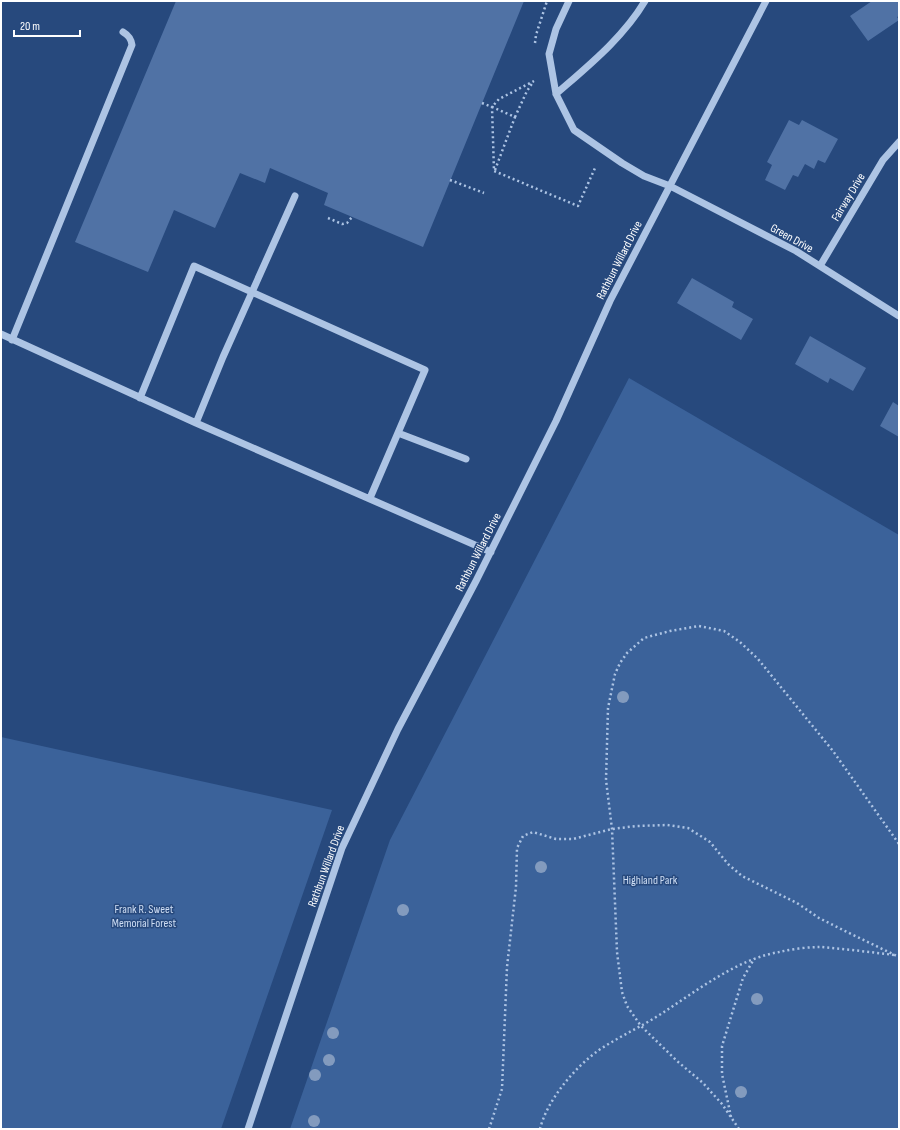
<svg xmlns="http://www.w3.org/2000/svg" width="900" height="1130" font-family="'Sofia Sans Condensed',sans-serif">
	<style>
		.green { fill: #3b629a }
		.building { fill: #5072a5 }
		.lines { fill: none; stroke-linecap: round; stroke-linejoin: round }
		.path { stroke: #adc4e4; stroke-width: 2.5; stroke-dasharray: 2 3; stroke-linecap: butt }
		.minor { stroke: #adc4e4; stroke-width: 7 }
		.tree { fill: #839bbe }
		.labels { text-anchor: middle; stroke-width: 3; stroke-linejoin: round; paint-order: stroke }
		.street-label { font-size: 12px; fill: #fff; stroke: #27497d }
		.park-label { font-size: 12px; fill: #cfdef4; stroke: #27497d }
	</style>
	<rect width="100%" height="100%" fill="#27497d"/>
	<path class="green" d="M629 378 899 535V1129H290L390 840Z
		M1 737 332 810 221 1129H1Z"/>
	<path class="building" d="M176 1H524L423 247 324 205 328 193 270 168 265 183 240 173 215 228 174 210 148 272 75 242Z
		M872 1H899V16L897 17 899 20 868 41 850 16Z
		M789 120 799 125 802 120 838 139 825 163 818 160 814 169 805 164 798 177 793 175 785 190 765 180 772 165 767 162Z
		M692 278 734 302 732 307 753 319 741 340 677 303Z
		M810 336 866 368 853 391 830 378 828 383 795 364Z
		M893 402 899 406V437L880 426Z"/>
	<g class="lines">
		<path class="path" d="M535 43 536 35 547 1
			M482 103 492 107 494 171 578 206 595 168
			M515 117 527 91 533 82
			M495 170 515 117 492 107 499 99 534 81
			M450 180 484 193
			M328 218 342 224 347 223 352 217
			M731 1117 722 1074V1046L743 978 754 959
			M489 1129 502 1089 507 967 516 887 517 848 523 836 533 832 556 839H573L612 829 636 826 667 825 688 828 710 842 728 864 742 876 797 903 819 918 847 932 899 957
			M540 1129C547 1100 575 1067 599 1050 620 1036 643 1026 664 1012 699 989 738 959 779 952 792 949 808 947 821 947 845 949 870 952 894 955
			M739 1129 722 1104 703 1083 677 1061 641 1026 627 1006 622 992 617 952 612 829 606 780 608 708 615 674 620 663 627 653 644 638 670 631 699 626 724 631 740 642 758 659 833 751 899 844"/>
		<path class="minor" d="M569 1 556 29 549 54 556 94 574 130 622 163 644 176 670 186 796 251 899 316
			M556 94C588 66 623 38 645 1
			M820 266 883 160 899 142
			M1 334 196 423 491 552
			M12 340 132 45C131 38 128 35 123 32
			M140 398 194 266 425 370 370 498
			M196 423 223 357 295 196
			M398 433 466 459
			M248 1129 342 848 398 729 476 581 556 421 610 301 766 1"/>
	</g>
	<g class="tree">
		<circle cx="623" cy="697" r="6"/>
		<circle cx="541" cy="867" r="6"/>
		<circle cx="403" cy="910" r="6"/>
		<circle cx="757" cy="999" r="6"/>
		<circle cx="333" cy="1033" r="6"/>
		<circle cx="329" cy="1060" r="6"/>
		<circle cx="315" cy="1075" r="6"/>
		<circle cx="741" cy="1092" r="6"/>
		<circle cx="314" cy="1121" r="6"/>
	</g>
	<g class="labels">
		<g class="street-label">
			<text transform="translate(848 197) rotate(-59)" y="4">Fairway Drive</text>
			<text transform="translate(792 238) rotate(29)" y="4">Green Drive</text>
			<text transform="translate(619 260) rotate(-63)" y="4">Rathbun Willard Drive</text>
			<text transform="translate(478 552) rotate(-63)" y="4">Rathbun Willard Drive</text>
			<text transform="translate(326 866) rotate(-70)" y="4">Rathbun Willard Drive</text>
		</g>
		<g class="park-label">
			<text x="650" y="884">Highland Park</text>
			<text x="144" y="913">Frank R. Sweet<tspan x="144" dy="14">Memorial Forest</tspan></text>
		</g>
	</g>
	<rect width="900" height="1130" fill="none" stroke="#ffffff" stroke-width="4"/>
	<path d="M14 30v6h66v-6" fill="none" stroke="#ffffff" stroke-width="2"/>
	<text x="20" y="30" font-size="12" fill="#ffffff" stroke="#27497d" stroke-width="3" paint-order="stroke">20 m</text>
</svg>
